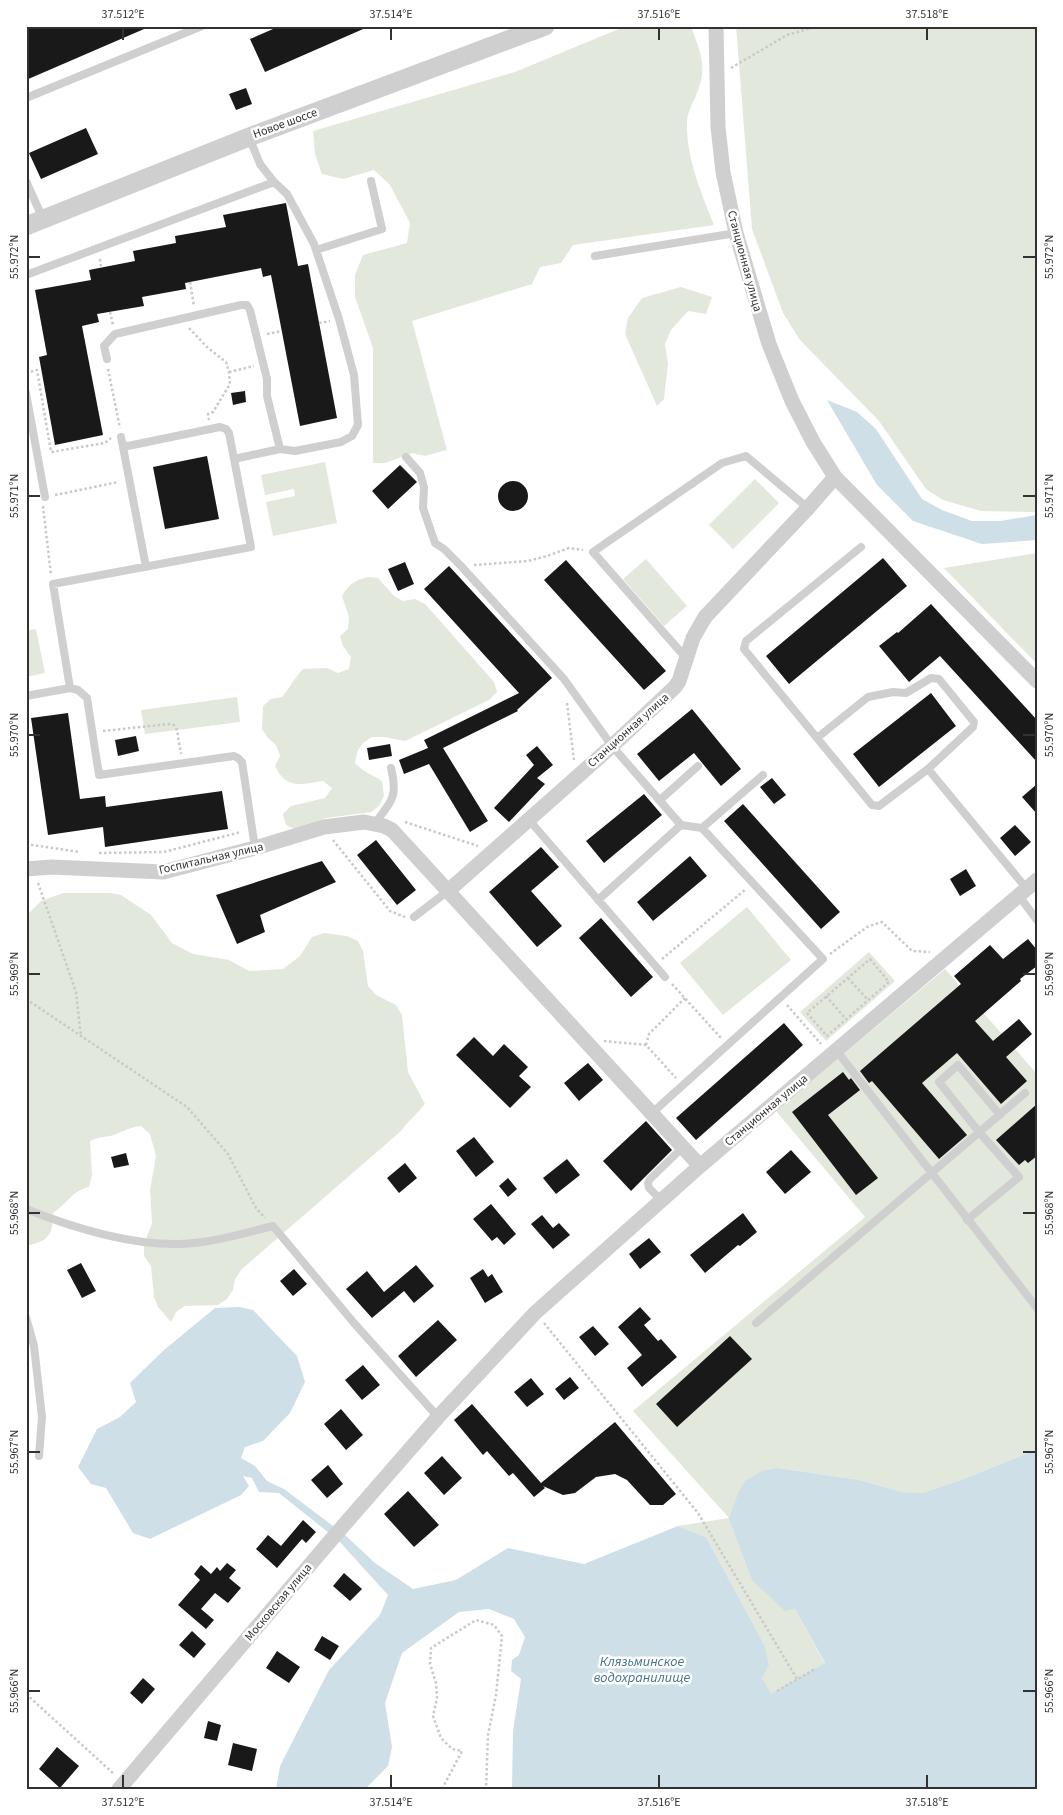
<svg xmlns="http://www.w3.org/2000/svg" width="1063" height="1815" font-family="'Source Sans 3',sans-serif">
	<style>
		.green { fill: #e2e8dc }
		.water { fill: #cedfe8 }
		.building { fill: #191919 }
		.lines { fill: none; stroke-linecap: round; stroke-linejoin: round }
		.path { stroke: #c9c9c9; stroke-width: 2.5; stroke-dasharray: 2.5 2.5; stroke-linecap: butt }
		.service { stroke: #cfcfcf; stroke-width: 8 }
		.minor { stroke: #cfcfcf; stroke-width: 15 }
		.tertiary { stroke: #cfcfcf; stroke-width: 19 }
		.ticks { fill: none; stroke: #323232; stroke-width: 2 }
		.labels { text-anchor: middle; stroke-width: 5; stroke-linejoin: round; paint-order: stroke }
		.street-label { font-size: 12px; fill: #323232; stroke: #fff }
		.water-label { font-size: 14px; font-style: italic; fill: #47758d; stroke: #fff }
		.neatline { fill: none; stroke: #323232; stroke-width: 2 }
		.ticks-label { font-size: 12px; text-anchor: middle; fill: #323232 }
	</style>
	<rect width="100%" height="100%" fill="#fff"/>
	<path class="green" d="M626 26H691C700 52 708 66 697 93 694 101 687 112 687 122 686 158 701 192 714 225L573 245 561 263 540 267 532 284 412 321 447 450 425 456 412 453 385 463H373V348L355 297V275L363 255 407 243 410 223 390 185 374 170 343 179 322 174 315 154 313 131 515 72Z
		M736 26H1037V512L981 511 943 500 926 489 879 421 800 340 783 313 752 229Z
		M681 287 712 297 706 314 688 311 671 330 665 344 668 364 664 399 657 406 625 334 628 318 642 298Z
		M325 462 337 523 273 536 266 502 295 496 294 489 265 495 261 475Z
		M755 479 779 503 733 549 709 525Z
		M1037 553V664L944 568Z
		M646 559 687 606 664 626 623 579Z
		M368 577 378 578 394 596 403 601 415 599 425 604 494 682 497 692 489 700 405 741 384 737H372L363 743 357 752 355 763C363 772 373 775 382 781L384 796 379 806 371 812 326 818 296 830 286 825 283 814 291 806 325 798 332 788 323 781C302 784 286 790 275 766L280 756 276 745 268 738 262 729 263 706 271 699 282 697C290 688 294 678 303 669L327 668 338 673 349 669 351 657 343 646 340 636 348 629 349 617 342 596C349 584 355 580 368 577Z
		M36 629 45 673 26 677V631Z
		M237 697 240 722 145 734 141 710Z
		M63 893H110L121 895 151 915 172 943 193 954 229 960 249 971 283 969 300 956 312 937 324 933 347 936 358 941 363 951 368 986 376 995 396 1005 402 1015 408 1072 425 1104C417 1114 408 1121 401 1131L242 1269 235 1279 233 1290 227 1299 218 1305 185 1306 176 1312 171 1322 158 1307 154 1297 151 1266 144 1256V1245L152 1223 150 1190 156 1156 150 1134 141 1126C131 1127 123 1131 114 1135 106 1137 98 1137 90 1141L92 1175 89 1187C72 1191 67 1204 53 1213 53 1236 48 1241 26 1246V916L41 901Z
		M747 907 791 960 723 1015 680 963Z
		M869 952 895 981 826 1041 800 1012Z
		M945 969 1037 1074V1449L974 1475 923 1493 902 1492 860 1480 778 1468 795 1609 825 1664 770 1695 762 1678 764 1644 706 1537 678 1526 729 1518 633 1411 865 1217 776 1111Z"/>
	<path class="water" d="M827 400 857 412 876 429 922 499 942 510 972 521H1000L1037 515V540L982 544 913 521 877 485Z
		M239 1307 253 1310 297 1356 305 1382 290 1413 263 1441 245 1447 241 1458 255 1466 267 1481 284 1489 345 1535 375 1563 413 1589 456 1580 508 1548 584 1564 678 1526 706 1537 764 1644 769 1665 762 1678 771 1694 825 1663 795 1609 785 1611 752 1580 729 1518 739 1491 745 1481 762 1471 778 1468 860 1480 902 1492 923 1493 974 1475 1037 1449V1789H512L513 1731 521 1679 511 1671 512 1660 519 1655 525 1637 514 1619 489 1609 459 1612 402 1653 385 1703 392 1747 388 1766 365 1789H276L280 1766 329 1670 380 1615 388 1595 339 1541 279 1493 259 1492 252 1478 243 1476 249 1486 241 1495 150 1539 133 1533 106 1488 91 1484 78 1467 97 1429 120 1417 136 1402 130 1383 164 1350 215 1308Z"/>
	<path class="building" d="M26 26H151L26 80Z
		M280 26H370L265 72 250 39Z
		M246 88 252 104 236 110 229 94Z
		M86 128 98 154 41 179 29 153Z
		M286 203 298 266 308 264 337 418 300 426 271 275 263 277 261 268 185 283 186 289 142 297 144 306 97 314 99 322 82 326 103 435 55 445 39 357 47 355 35 290 91 280 89 270 135 261 133 251 176 243 175 236 226 227 223 215Z
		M245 391 246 402 233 405 231 393Z
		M207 456 219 519 165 529 153 467Z
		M400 465 417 482 388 509 372 491Z
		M498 496a15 15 0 1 1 30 0a15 15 0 1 1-30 0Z
		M883 558 907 586 789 684 766 656Z
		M566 560 666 671 644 690 544 580Z
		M405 562 414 584 398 591 388 569Z
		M449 566 552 678 517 710 518 711 443 748 488 821 470 832 429 764 404 774 399 760 428 748 424 740 519 693 424 589Z
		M931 604 1037 720V762L940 656 909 682 879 646 897 632 898 633Z
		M931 693 956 726 879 787 853 754Z
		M692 709 741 769 721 786 694 753 659 781 637 754Z
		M68 713 80 799 105 796 106 807 222 791 228 829 105 847 103 827 48 835 31 718Z
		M136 736 139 751 118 756 115 740Z
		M390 744 392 756 369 760 367 748Z
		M537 746 553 765 537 778 545 784 509 822 494 808 534 765 526 755Z
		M772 778 786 795 774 804 760 787Z
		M1037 784V814L1022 797Z
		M644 794 662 815 604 863 586 841Z
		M743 804 840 912 821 929 724 821Z
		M1015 825 1031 842 1015 856 1000 838Z
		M376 840 416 890 397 905 357 855Z
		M541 847 559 867 531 891 562 926 537 947 489 892Z
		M690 856 707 876 653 921 637 902Z
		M322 861 336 882 260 915 265 932 237 944 216 895Z
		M966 869 976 886 960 896 950 879Z
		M601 918 653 977 631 997 579 938Z
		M1028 939 1037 950V966L1020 979 1021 981 975 1021 993 1041 1019 1019 1032 1034 1006 1057 1027 1081 1001 1104 957 1053 922 1083 967 1135 939 1159 872 1081 869 1083 860 1071 961 984 954 976 990 945 1003 959Z
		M784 1023 803 1045 696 1140 676 1118Z
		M474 1037 493 1056 504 1044 528 1067 519 1076 531 1087 510 1108 456 1055Z
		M588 1063 603 1080 579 1101 564 1083Z
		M843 1072 849 1080 851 1078 860 1090 828 1115 878 1178 856 1195 792 1112Z
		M1037 1104V1156L1028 1163 1025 1160 1019 1165 996 1140Z
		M646 1121 672 1150 631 1191 603 1161Z
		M474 1137 494 1162 476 1177 456 1151Z
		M791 1150 811 1172 785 1194 766 1172Z
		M126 1153 129 1165 114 1168 111 1157Z
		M567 1159 580 1175 556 1194 543 1178Z
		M405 1163 417 1178 399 1193 387 1178Z
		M508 1178 517 1189 508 1197 499 1186Z
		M491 1204 516 1234 504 1245 497 1237 492 1241 473 1219Z
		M743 1213 757 1232 740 1246 738 1245 705 1273 690 1255Z
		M542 1215 553 1228 559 1223 570 1235 553 1249 531 1224Z
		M649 1238 661 1252 640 1269 629 1254Z
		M81 1263 96 1291 82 1298 67 1270Z
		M416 1265 434 1286 414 1303 404 1291 372 1318 346 1289 367 1271 384 1292Z
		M294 1269 307 1284 293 1296 280 1281Z
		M483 1269 488 1277 492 1274 503 1292 485 1303 470 1278Z
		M640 1307 651 1319 644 1325 658 1341 661 1339 677 1357 642 1387 627 1368 642 1355 618 1327Z
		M438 1320 457 1340 416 1377 398 1356Z
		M593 1326 609 1344 595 1356 579 1337Z
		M730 1336 752 1359 677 1427 656 1404Z
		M363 1365 380 1385 362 1400 345 1380Z
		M570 1377 579 1388 564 1400 555 1389Z
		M531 1378 544 1394 527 1407 514 1392Z
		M472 1404 541 1483 615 1422 676 1494 663 1505H650L627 1480 615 1474 596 1477 575 1493 563 1495 543 1486 545 1488 534 1497 513 1473 509 1476 487 1451 483 1455 454 1420Z
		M341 1409 363 1435 346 1450 324 1424Z
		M442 1456 462 1478 444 1495 424 1473Z
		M328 1465 343 1484 327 1498 311 1480Z
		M408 1491 439 1525 414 1547 384 1514Z
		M303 1520 316 1532 306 1543 302 1539 277 1568 256 1549 268 1535 281 1546Z
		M227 1563 236 1570 229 1578 241 1588 228 1603 215 1593 201 1609 214 1620 206 1629 178 1605 200 1580 194 1574 201 1565 211 1574 217 1567 220 1571Z
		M344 1573 362 1589 350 1601 333 1586Z
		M192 1631 206 1644 194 1658 179 1645Z
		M322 1636 339 1646 330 1660 314 1650Z
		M277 1651 300 1667 289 1683 266 1668Z
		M143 1678 155 1689 142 1704 130 1693Z
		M208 1721 221 1725 217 1741 204 1738Z
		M233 1743 257 1749 252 1771 228 1765Z
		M57 1747 79 1766 60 1788 39 1769Z"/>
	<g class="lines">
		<path class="path" d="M731 68 787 35 818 26
			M100 259 101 267
			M190 282 194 306
			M110 312 113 325
			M319 323 330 321
			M189 328 208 348 226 362 229 372 230 384 213 412 208 414 209 420
			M267 334 282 331
			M108 369 120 428
			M229 372 254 366
			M26 373 37 370 51 452 105 443 111 438
			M55 495 118 482
			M43 506 51 575
			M474 565 528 561 547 556 569 548 583 550
			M567 703 574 760
			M103 731 169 724 174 725 177 730 181 754
			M405 822 478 846
			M333 840 390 911 405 917
			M26 844 79 852
			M99 853 164 852 241 832
			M38 883 76 992 81 1037
			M830 954 867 927 882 922 912 951 930 952
			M662 959 746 889
			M870 959 889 982 827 1036 807 1013Z
			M848 978 868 1000
			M672 984 721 1038
			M826 996 846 1019
			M26 999 187 1107 228 1154 256 1208 265 1218
			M787 1005 821 1044
			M604 1041 646 1045 676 1078
			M646 1045 649 1034 685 998
			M544 1323 698 1513 797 1679
			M777 1691 815 1669
			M26 1694 114 1774
			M442 1789 462 1751 452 1749 441 1738 433 1716 437 1698 436 1683 430 1664 431 1648 476 1620 494 1625 502 1636 496 1695 488 1735 486 1789"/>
		<path class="service" d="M26 98 202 26
			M26 181 43 219
			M316 250 382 229 371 181
			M595 256 736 233
			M26 275 274 182
			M107 359 104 346 115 334 241 305H247L250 310 267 379V396L280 449
			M26 393 45 497
			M121 437 123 447
			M406 457 420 473 424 487 423 508 435 543 444 549 460 565 564 679 612 746 681 825
			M234 459 280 449 295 451 341 442 352 436 358 425 354 375 339 319 314 244 287 194 274 182 260 164 249 137
			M861 547 746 641 744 649 872 805 879 806 928 769 1027 889
			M686 658 593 552 722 463 746 456 808 508
			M70 688 53 584 251 547 229 433 226 429 220 427 123 447 146 567
			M26 696 70 688 78 690 87 698 99 775 234 756 238 758 242 762 255 848
			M817 738 868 697 893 692 906 693 931 678 939 679 974 722 973 727 928 769
			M660 800 698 766
			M529 820 665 977
			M375 823C392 801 398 797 391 768
			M702 828 763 775
			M1019 896 1037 920
			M598 900 681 825 702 828 823 959 652 1113
			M414 917 448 891
			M836 1050 1037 1308
			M661 1200 649 1188 648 1183 650 1179 683 1147
			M26 1209C71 1227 130 1245 179 1244 211 1243 241 1234 273 1226L354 1323 438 1417
			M967 1220 1019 1177 979 1132 939 1082 958 1065 1000 1115
			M26 1317 34 1346 42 1417 39 1456
			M756 1323 1025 1093"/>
		<path class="minor" d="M716 26 718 127 723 172 736 233 769 344 792 401 813 442 835 477 1037 681
			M26 869 52 867 163 872 255 848 324 827 364 822 384 826 392 830 700 1166
			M448 891 612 746 675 687 679 681 693 638 705 617 808 508 835 477
			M119 1789 343 1526 438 1417 535 1313 700 1166 1037 880"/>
		<path class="tertiary" d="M26 226 249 137 545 26"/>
	</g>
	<path class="ticks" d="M123 28V40M391 28V40M659 28V40M927 28V40M28 257H40M1023 257H1036M28 496H40M1023 496H1036M28 735H40M1023 735H1036M28 974H40M1023 974H1036M28 1213H40M1023 1213H1036M28 1452H40M1023 1452H1036M28 1691H40M1023 1691H1036M123 1775V1788M391 1775V1788M659 1775V1788M927 1775V1788"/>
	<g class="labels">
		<g class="street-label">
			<text transform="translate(285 123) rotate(-20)" y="4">Новое шоссе</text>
			<text transform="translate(745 261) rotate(75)" y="4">Станционная улица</text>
			<text transform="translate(628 730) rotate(-42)" y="4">Станционная улица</text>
			<text transform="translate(211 858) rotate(-13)" y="4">Госпитальная улица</text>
			<text transform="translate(766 1110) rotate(-40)" y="4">Станционная улица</text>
			<text transform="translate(278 1602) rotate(-50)" y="4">Московская улица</text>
		</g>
		<g class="water-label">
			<text x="642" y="1666">Клязьминское<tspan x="642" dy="16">водохранилище</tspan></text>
		</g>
	</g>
	<rect width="1063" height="1815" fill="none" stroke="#ffffff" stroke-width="55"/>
	<rect x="28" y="28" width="1008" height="1760" class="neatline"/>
	<g class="ticks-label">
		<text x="123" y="18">37.512°E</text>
		<text x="391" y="18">37.514°E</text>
		<text x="659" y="18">37.516°E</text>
		<text x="927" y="18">37.518°E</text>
		<text transform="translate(14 257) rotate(-90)" y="4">55.972°N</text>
		<text transform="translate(1049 257) rotate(-90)" y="4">55.972°N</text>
		<text transform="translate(14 496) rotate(-90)" y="4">55.971°N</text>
		<text transform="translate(1049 496) rotate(-90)" y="4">55.971°N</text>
		<text transform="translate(14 735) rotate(-90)" y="4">55.970°N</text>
		<text transform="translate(1049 735) rotate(-90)" y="4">55.970°N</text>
		<text transform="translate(14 974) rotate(-90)" y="4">55.969°N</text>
		<text transform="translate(1049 974) rotate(-90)" y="4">55.969°N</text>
		<text transform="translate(14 1213) rotate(-90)" y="4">55.968°N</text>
		<text transform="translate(1049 1213) rotate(-90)" y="4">55.968°N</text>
		<text transform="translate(14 1452) rotate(-90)" y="4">55.967°N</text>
		<text transform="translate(1049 1452) rotate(-90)" y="4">55.967°N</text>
		<text transform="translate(14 1691) rotate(-90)" y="4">55.966°N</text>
		<text transform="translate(1049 1691) rotate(-90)" y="4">55.966°N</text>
		<text x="123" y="1806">37.512°E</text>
		<text x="391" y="1806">37.514°E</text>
		<text x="659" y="1806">37.516°E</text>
		<text x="927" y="1806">37.518°E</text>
	</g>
</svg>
